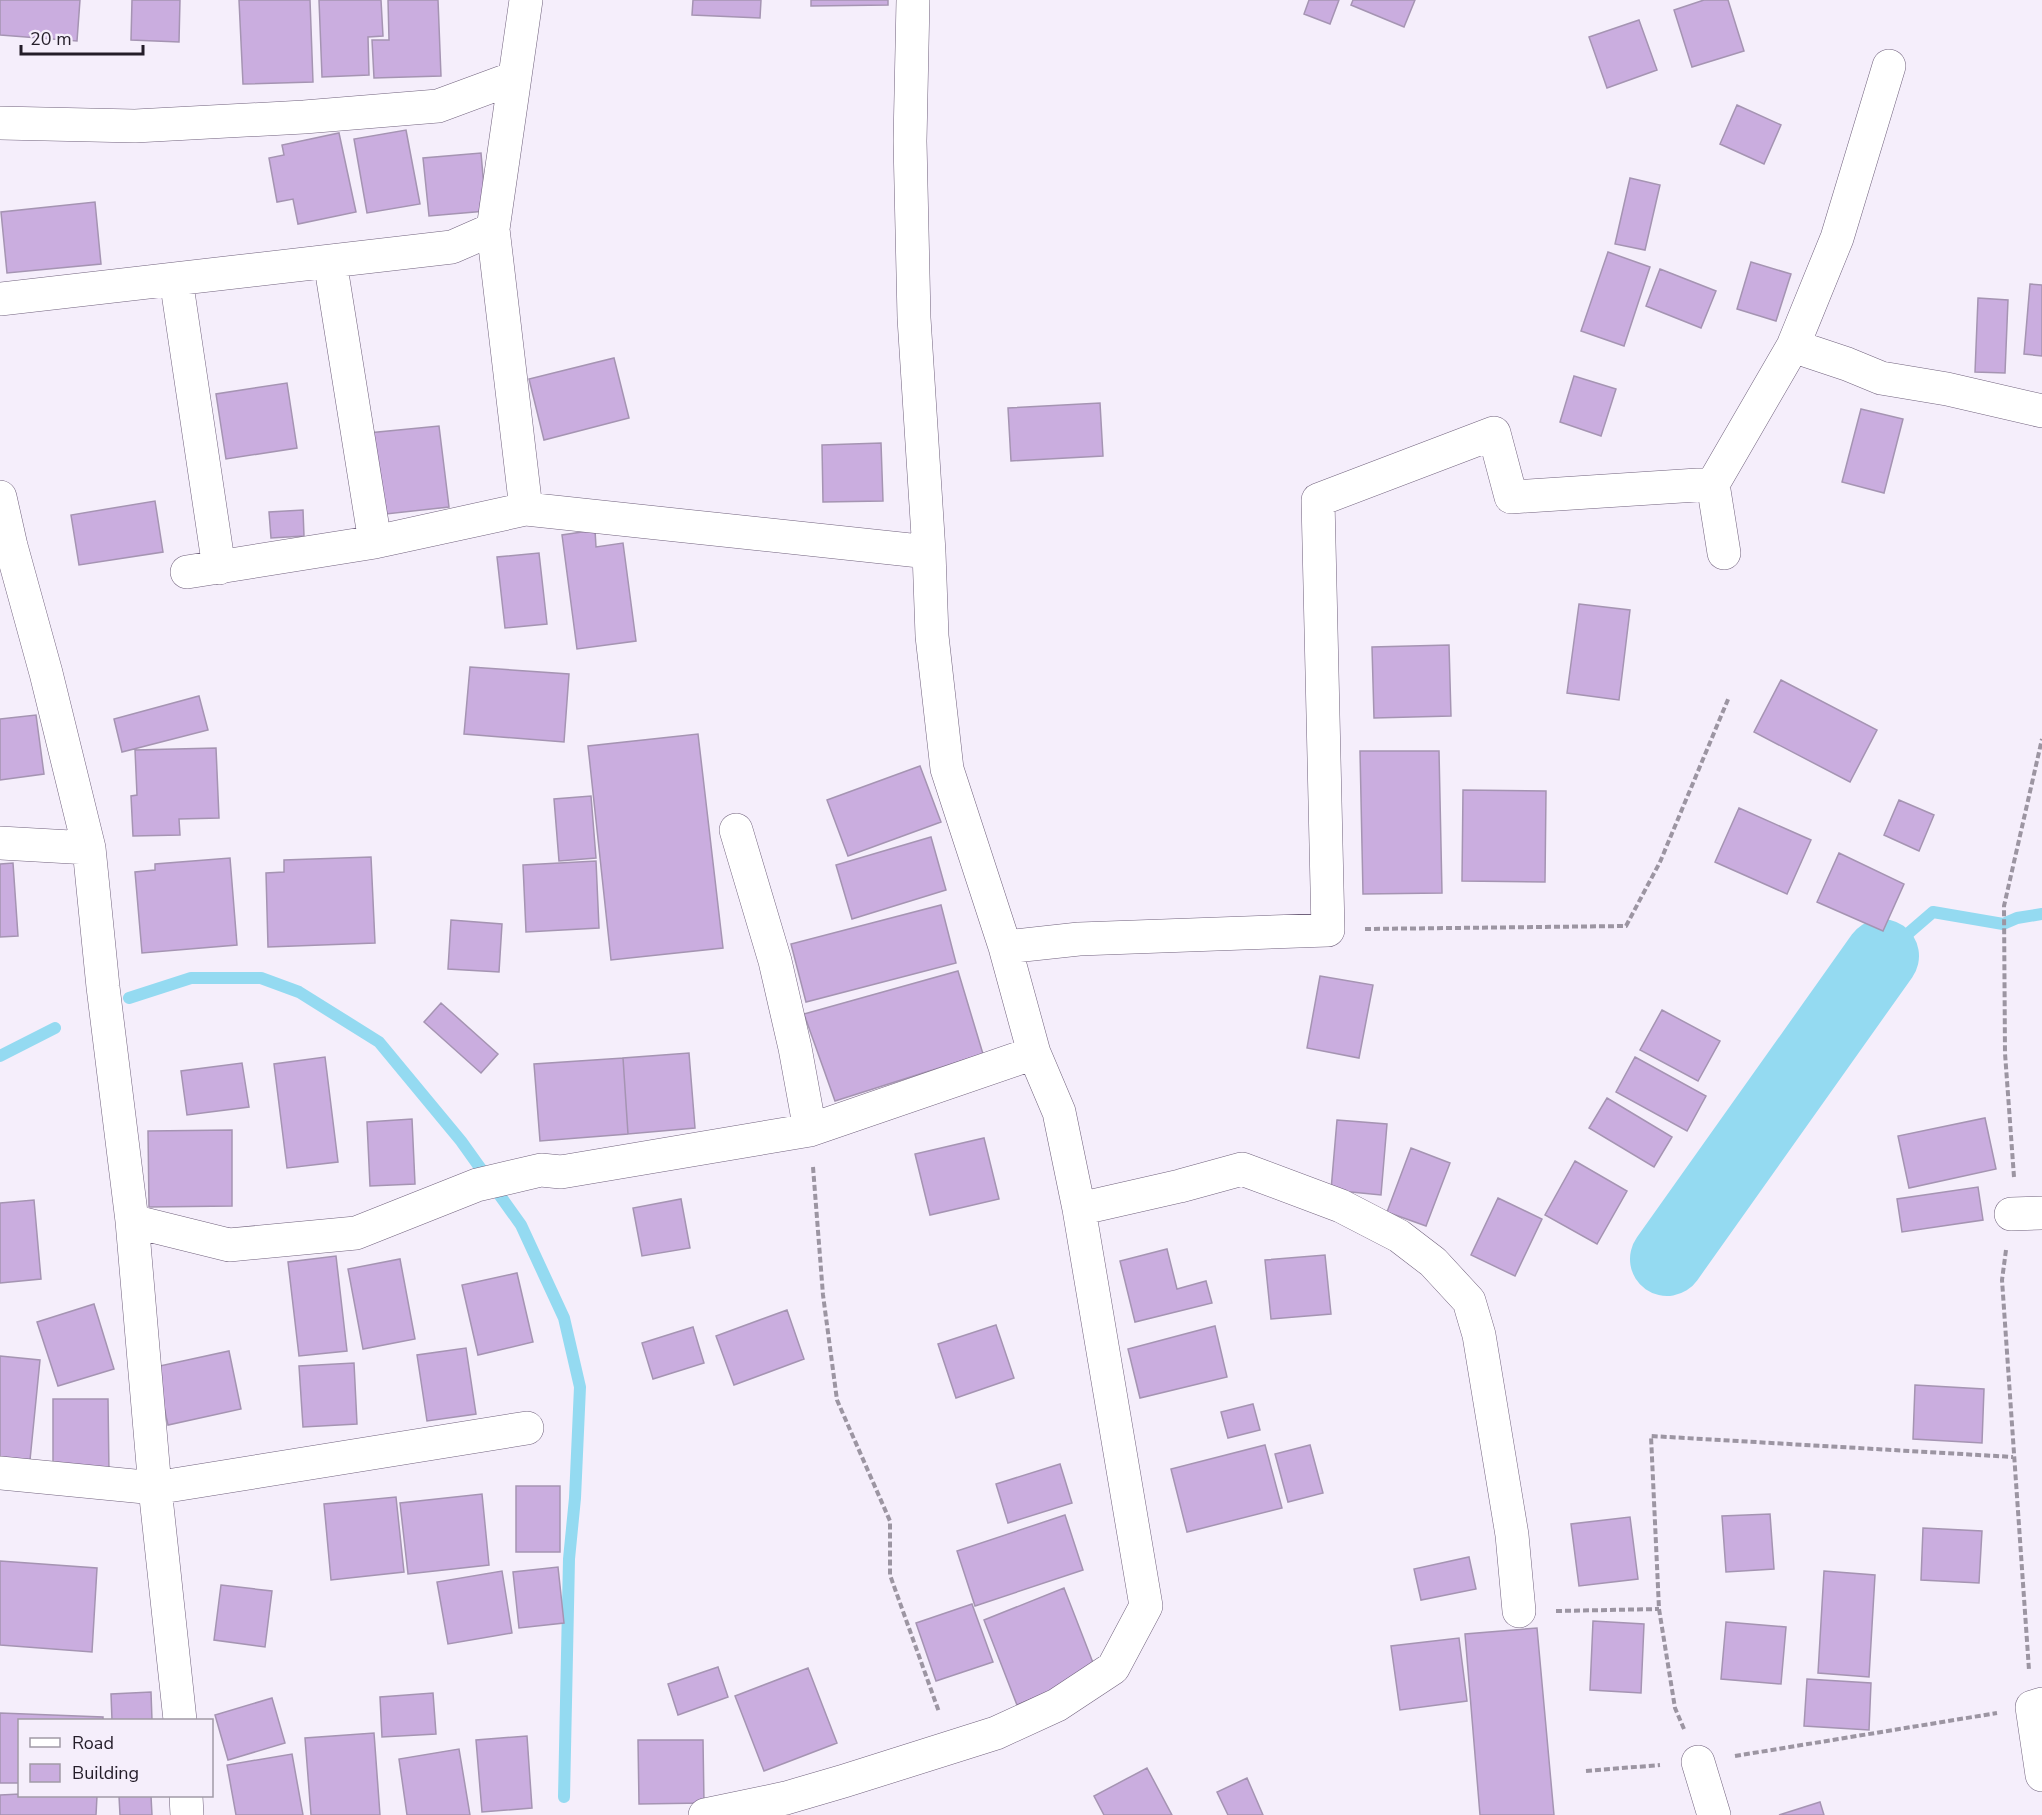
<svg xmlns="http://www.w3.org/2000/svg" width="2042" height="1815" font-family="'Nunito Sans',sans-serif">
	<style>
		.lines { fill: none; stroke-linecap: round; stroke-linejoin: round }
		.stream { stroke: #94daf1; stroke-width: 12 }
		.river { stroke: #94daf1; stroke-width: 74 }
		.building { fill: #caaddf; stroke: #a594b2; stroke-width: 1.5 }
		.minor-casing { stroke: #71627d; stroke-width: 34 }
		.path { stroke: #9c95a2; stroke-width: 4; stroke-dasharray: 6 3; stroke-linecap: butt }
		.minor { stroke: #fff; stroke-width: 33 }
	</style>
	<rect width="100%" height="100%" fill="#f5eefb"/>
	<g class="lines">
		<path class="stream" d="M1882 956 1933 912 2003 924 2017 918 2042 914
			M129 998 191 978H261L299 992 379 1042 461 1141 521 1225 564 1318 580 1387 575 1498 569 1559 564 1797
			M0 1056 55 1028"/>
		<path class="river" d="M1667 1259 1882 956"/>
	</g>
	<path class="building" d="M0 0H80L77 41 0 35Z
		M132 0H180L179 42 131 40Z
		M239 0H310L313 82 243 84Z
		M319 0H381L383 36 368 37 369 75 322 77Z
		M388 0H438L441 76 374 78 372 40H389Z
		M693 0H761L760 18 692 15Z
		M811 0H888V5L811 6Z
		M1309 0H1339L1330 24 1304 14Z
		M1353 0H1415L1404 27 1351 5Z
		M1704 0H1728L1744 51 1692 67 1674 10Z
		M1639 20 1657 70 1607 88 1589 37Z
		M1737 105 1781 125 1764 164 1720 144Z
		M406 130 420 204 367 213 354 139Z
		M339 133 356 212 298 224 293 199 277 202 269 158 284 155 282 145Z
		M481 153 486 211 429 216 423 158Z
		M1630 178 1660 185 1645 250 1615 244Z
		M95 202 101 264 7 273 1 212Z
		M1608 252 1650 267 1624 346 1581 331Z
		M1751 262 1791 274 1776 321 1737 309Z
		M1660 269 1716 291 1701 328 1646 306Z
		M2030 284 2042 285V356L2024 354Z
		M1978 298 2008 300 2005 373 1975 372Z
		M614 358 629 418 544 440 529 379Z
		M1574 376 1616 389 1601 436 1560 422Z
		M287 383 297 448 226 459 216 394Z
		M1100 403 1103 456 1011 461 1008 408Z
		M1861 409 1903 419 1884 493 1842 482Z
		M439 426 449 507 377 515 368 433Z
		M881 443 883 501 823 502 822 445Z
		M155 501 163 552 79 565 71 515Z
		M303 510 304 536 271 538 269 512Z
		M595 530 596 547 623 543 636 641 577 649 562 535Z
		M539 553 547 624 505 628 497 557Z
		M1579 604 1630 610 1619 700 1567 693Z
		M1449 645 1451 716 1374 718 1372 647Z
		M470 667 569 674 564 742 464 734Z
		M1781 680 1877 730 1850 782 1754 732Z
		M199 696 208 730 122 752 114 719Z
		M36 715 44 774 0 780V719Z
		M698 734 723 948 611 960 588 746Z
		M216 748 219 818 179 819 180 835 133 836 131 796 137 795 135 750Z
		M1360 751H1439L1442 893 1363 894Z
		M920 766 941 822 848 856 827 800Z
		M1463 790 1546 791 1545 882 1462 881Z
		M591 796 596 858 559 861 554 799Z
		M1899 800 1934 815 1919 851 1884 835Z
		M1739 808 1811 840 1787 894 1715 862Z
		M931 837 946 890 852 919 836 865Z
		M1839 853 1904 884 1883 931 1817 902Z
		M371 857 375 943 268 947 266 873 284 872V860Z
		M230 858 237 945 142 953 135 872 155 870V864Z
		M596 861 599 928 526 932 523 865Z
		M13 863 18 936 0 937V864Z
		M941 905 956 963 806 1002 791 944Z
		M451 920 502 924 499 972 448 969Z
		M958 971 983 1054 835 1101 804 1014Z
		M1320 976 1373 985 1359 1058 1307 1048Z
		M441 1003 498 1054 481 1073 424 1022Z
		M1662 1010 1720 1041 1698 1081 1640 1050Z
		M689 1053 695 1128 628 1134 623 1058Z
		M325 1057 338 1162 287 1168 274 1064Z
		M1635 1057 1706 1096 1687 1131 1616 1092Z
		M623 1058 628 1134 540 1141 534 1064Z
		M242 1063 249 1107 187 1115 181 1071Z
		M1607 1098 1672 1137 1654 1167 1589 1128Z
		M1985 1118 1996 1169 1909 1188 1898 1136Z
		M412 1119 415 1184 370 1186 367 1122Z
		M1337 1120 1387 1124 1381 1195 1331 1190Z
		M232 1130V1206L149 1207 148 1131Z
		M984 1138 999 1199 930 1215 915 1154Z
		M1411 1148 1450 1163 1426 1226 1387 1212Z
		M1575 1161 1627 1191 1597 1244 1545 1215Z
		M1978 1187 1983 1220 1902 1232 1897 1199Z
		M1498 1198 1542 1219 1515 1276 1471 1255Z
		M681 1199 690 1248 642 1256 633 1208Z
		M34 1200 41 1279 0 1283V1203Z
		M1167 1249 1177 1289 1206 1281 1212 1303 1135 1322 1120 1261Z
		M1325 1255 1331 1314 1271 1319 1265 1260Z
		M336 1256 347 1351 299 1356 288 1262Z
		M400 1259 415 1339 363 1349 348 1269Z
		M517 1273 533 1342 478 1355 462 1285Z
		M94 1304 114 1369 58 1386 37 1322Z
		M787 1310 804 1359 734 1385 716 1336Z
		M996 1325 1014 1378 956 1398 938 1344Z
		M1215 1326 1227 1377 1140 1398 1128 1349Z
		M693 1327 704 1363 653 1379 642 1343Z
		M466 1348 476 1414 427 1421 417 1355Z
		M229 1351 241 1409 168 1425 155 1367Z
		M0 1356 40 1360 30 1460 0 1457Z
		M354 1363 357 1424 303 1427 299 1366Z
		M1915 1385 1984 1389 1982 1443 1913 1439Z
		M53 1399H108L109 1474H53Z
		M1253 1404 1260 1430 1228 1438 1221 1412Z
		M1265 1445 1282 1508 1187 1532 1171 1469Z
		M1310 1445 1323 1493 1288 1502 1275 1454Z
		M1060 1464 1072 1503 1008 1523 996 1484Z
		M516 1486H560V1552H516Z
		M482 1494 489 1565 408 1574 400 1503Z
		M396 1497 404 1572 331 1580 324 1504Z
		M1770 1514 1774 1569 1726 1572 1722 1516Z
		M1065 1515 1083 1570 975 1606 957 1551Z
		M1630 1517 1638 1579 1579 1586 1571 1524Z
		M1923 1528 1982 1531 1979 1583 1921 1580Z
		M1469 1557 1476 1589 1421 1600 1414 1569Z
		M0 1561 97 1568 92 1652 0 1645Z
		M558 1567 564 1623 519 1628 513 1572Z
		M502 1571 512 1633 448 1644 437 1582Z
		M1824 1571 1875 1575 1869 1677 1818 1673Z
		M221 1585 272 1591 265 1647 214 1640Z
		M1064 1588 1097 1673 1017 1705 984 1620Z
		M972 1604 993 1662 936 1681 916 1623Z
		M1593 1621 1644 1624 1641 1693 1590 1690Z
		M1726 1622 1786 1627 1781 1684 1721 1679Z
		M1537 1628 1554 1815H1480L1465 1634Z
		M1459 1638 1467 1701 1400 1710 1391 1646Z
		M718 1667 728 1697 678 1715 668 1684Z
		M808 1668 837 1743 764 1771 735 1696Z
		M1807 1679 1871 1683 1869 1730 1804 1726Z
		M151 1692 152 1720H112L111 1694Z
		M433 1693 436 1734 382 1737 380 1697Z
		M272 1698 285 1743 228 1760 215 1715Z
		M0 1713 103 1717V1720H20V1783H0Z
		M374 1733 380 1815H311L305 1738Z
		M527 1736 532 1808 482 1812 476 1740Z
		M638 1740H703L704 1803 639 1804Z
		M459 1749 470 1815H407L399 1759Z
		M292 1754 303 1815H236L227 1765Z
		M1147 1768 1172 1815H1104L1094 1796Z
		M1247 1778 1263 1815H1228L1217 1792Z
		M20 1794V1796H97L96 1815H0V1795Z
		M119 1796H151L152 1815H120Z
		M1820 1802 1824 1815H1779Z"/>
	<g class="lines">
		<g class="minor-casing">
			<path id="minor" d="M0 123 135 126 304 117 438 106 514 78
				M493 229 526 509
				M330 261 375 542
				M176 279 219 568
				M0 299 452 247 493 229 526 0
				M1793 346 1847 364 1881 378 1947 389 2042 411
				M1713 484 1793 346 1837 238 1889 66
				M0 497 11 546 46 673 89 848 103 987 132 1221 155 1488 527 1428
				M187 572 375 542 526 509 929 552
				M736 830 775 961 795 1048 810 1130
				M0 843 89 848
				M1005 947 1079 939 1328 930 1318 500 1494 433 1511 497 1713 484 1724 553
				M1079 1209 1180 1186 1242 1169 1341 1206 1399 1236 1433 1262 1469 1301 1479 1335 1512 1535 1519 1611
				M2011 1214 2042 1213
				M132 1221 229 1245 356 1233 477 1185 541 1170 561 1172 810 1130 1034 1053
				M0 1473 155 1488 180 1720
				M2042 1704 2032 1707 2042 1775
				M1698 1762 1714 1815
				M186 1796 187 1815
				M705 1815 786 1798 844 1781 996 1733 1057 1705 1113 1668 1146 1606 1079 1209 1059 1112 1034 1053 1005 947 947 769 932 636 929 552 914 318 910 141 913 0"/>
		</g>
		<path class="path" d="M1365 929 1626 926 1660 862 1729 697
			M813 1167 823 1295 837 1400 890 1521V1575L939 1712
			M2014 1177 2005 1053 2004 906 2042 739
			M2006 1250 2002 1280 2029 1670
			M1556 1611 1659 1609
			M1684 1729 1675 1708 1659 1609 1651 1436 2013 1457
			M1735 1756 1997 1713
			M1586 1771 1660 1765"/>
		<use href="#minor" class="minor"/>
	</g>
	<rect x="18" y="1719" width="195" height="78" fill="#f5eefb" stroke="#a19aa7" stroke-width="1.5"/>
	<rect x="30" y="1738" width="30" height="9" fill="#ffffff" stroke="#a19aa7" stroke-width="1.5"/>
	<text x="72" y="1749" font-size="18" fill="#241d29">Road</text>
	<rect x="30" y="1764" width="30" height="18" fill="#caaddf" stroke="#a19aa7" stroke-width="1.5"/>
	<text x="72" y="1779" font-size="18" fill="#241d29">Building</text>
	<path d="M21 45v9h122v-9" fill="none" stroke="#241d29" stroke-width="3"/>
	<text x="30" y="45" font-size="18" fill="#241d29" stroke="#f5eefb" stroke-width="4.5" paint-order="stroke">20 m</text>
</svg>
